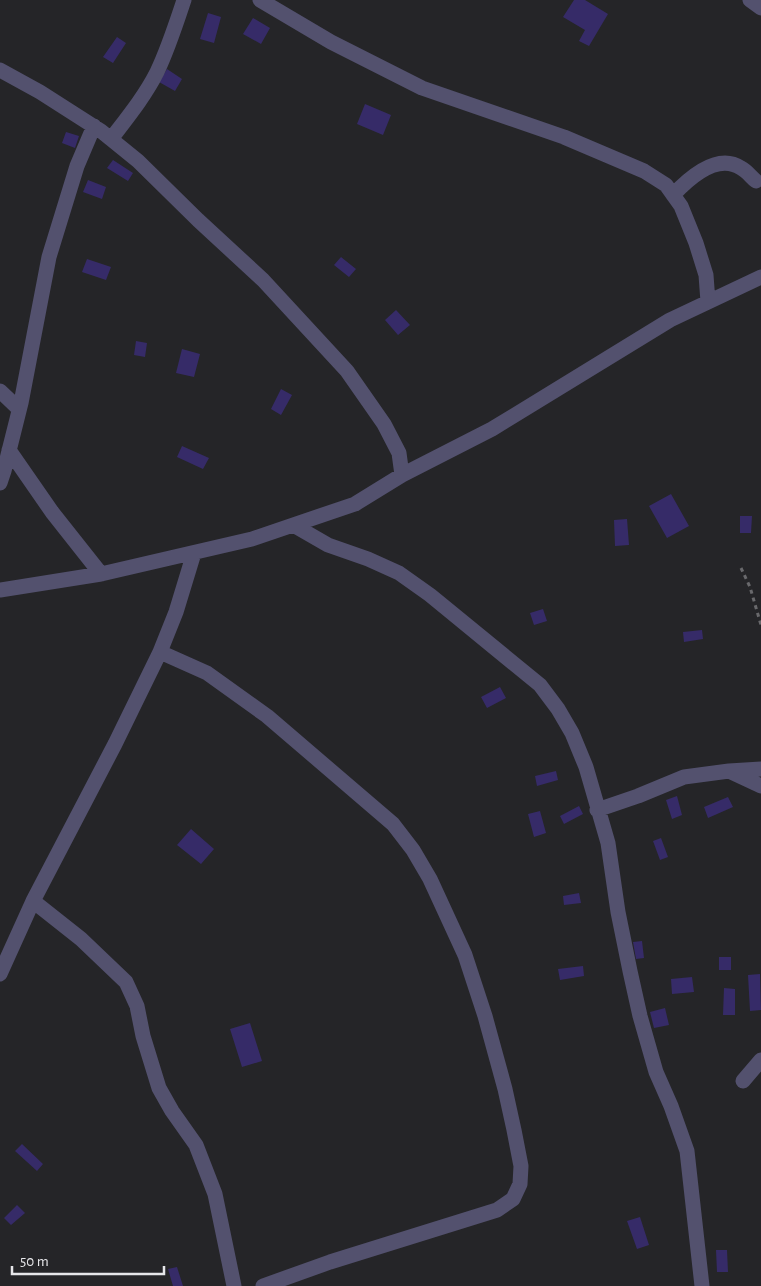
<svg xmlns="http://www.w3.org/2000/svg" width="761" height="1286" font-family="'Alegreya Sans',sans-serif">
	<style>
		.building { fill: #362b68 }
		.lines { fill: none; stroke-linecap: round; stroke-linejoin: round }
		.path { stroke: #69696c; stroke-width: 3; stroke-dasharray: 4 4; stroke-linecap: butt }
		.street { stroke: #53516e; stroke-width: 15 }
	</style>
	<rect width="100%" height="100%" fill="#252528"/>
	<path class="building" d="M574 0H585L608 14 589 46 579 41 585 30 563 17Z
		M208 13 221 17 214 43 200 39Z
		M253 18 270 28 261 44 243 34Z
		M117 37 126 43 113 63 103 57Z
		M167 69 182 79 175 91 159 82Z
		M365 104 391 115 383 135 357 124Z
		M66 132 79 136 75 148 62 143Z
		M113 160 133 173 128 181 107 168Z
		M88 180 106 187 102 199 83 192Z
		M341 257 356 269 349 277 334 265Z
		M87 259 111 267 106 280 82 272Z
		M396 310 410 325 398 335 385 320Z
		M136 341 147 343 145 357 134 355Z
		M182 349 200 354 194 377 176 373Z
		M281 389 292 395 281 415 271 409Z
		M182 446 209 458 203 469 177 457Z
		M671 494 689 526 667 538 649 506Z
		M740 516H752L751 533H740Z
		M627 519 629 545 615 546 614 520Z
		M543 609 547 621 534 625 530 613Z
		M702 630 703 639 684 642 683 632Z
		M500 687 506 698 487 708 481 697Z
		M556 771 558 780 537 786 535 776Z
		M677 796 682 815 672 819 666 800Z
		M728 797 733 807 708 818 704 807Z
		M579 806 583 814 564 824 560 816Z
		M540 811 546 833 534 837 528 814Z
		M191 829 214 849 201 864 177 845Z
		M661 838 668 857 660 860 653 841Z
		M579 893 581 903 564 905 563 896Z
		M642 941 644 958 636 959 633 942Z
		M719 957H731V970H719Z
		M583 966 584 976 560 980 558 969Z
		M760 974 761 1010 750 1011 748 975Z
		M692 977 694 992 672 994 671 979Z
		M724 988 735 989V1015H723Z
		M665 1008 669 1025 654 1028 650 1012Z
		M250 1023 262 1061 242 1067 230 1029Z
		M22 1144 43 1164 37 1171 15 1151Z
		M17 1205 25 1213 11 1225 4 1218Z
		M640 1217 649 1245 637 1249 627 1221Z
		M716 1250H727L728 1272H717Z
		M177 1267 183 1286H173L168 1269Z"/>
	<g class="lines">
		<path class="path" d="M741 568 750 587 761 625"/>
		<path class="street" d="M260 0 331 42 422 88 564 137 644 171 666 185 681 206 696 243 706 275 708 302
			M750 0 761 8
			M0 70 40 92 101 131 138 161 198 220 263 280 347 371 384 424 399 453 402 475
			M111 139C127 118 145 96 157 72 168 49 176 24 184 0
			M673 195C689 178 717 152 741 168 747 171 751 177 756 181
			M0 391 19 409
			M9 450 52 512 101 574
			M0 483 4 471 21 403 49 257 77 166 94 126
			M295 526 328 545 368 559 399 573 430 595 540 685 558 709 572 733 586 767 608 843 618 912 630 971 640 1016 656 1072 671 1106 687 1151 702 1286
			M0 590 101 574 252 539 355 504 402 475 492 429 670 320 761 277
			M160 652 207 673 267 716 393 824 413 850 430 879 465 955 485 1016 505 1089 514 1130 521 1166 520 1184 513 1199 497 1210 330 1262 263 1286
			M731 772 761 786
			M597 810 638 796 684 777 729 771 761 769
			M33 901 81 939 126 982 137 1006 143 1036 159 1088 172 1111 196 1145 215 1194 234 1286
			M0 974 33 901 115 744 160 652 176 612 194 553
			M743 1081 761 1060"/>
	</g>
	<path d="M12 1266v8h152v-8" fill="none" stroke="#e7e7ea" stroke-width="2.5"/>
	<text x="20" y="1266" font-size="15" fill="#e7e7ea" stroke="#252528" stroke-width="4" paint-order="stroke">50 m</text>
</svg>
